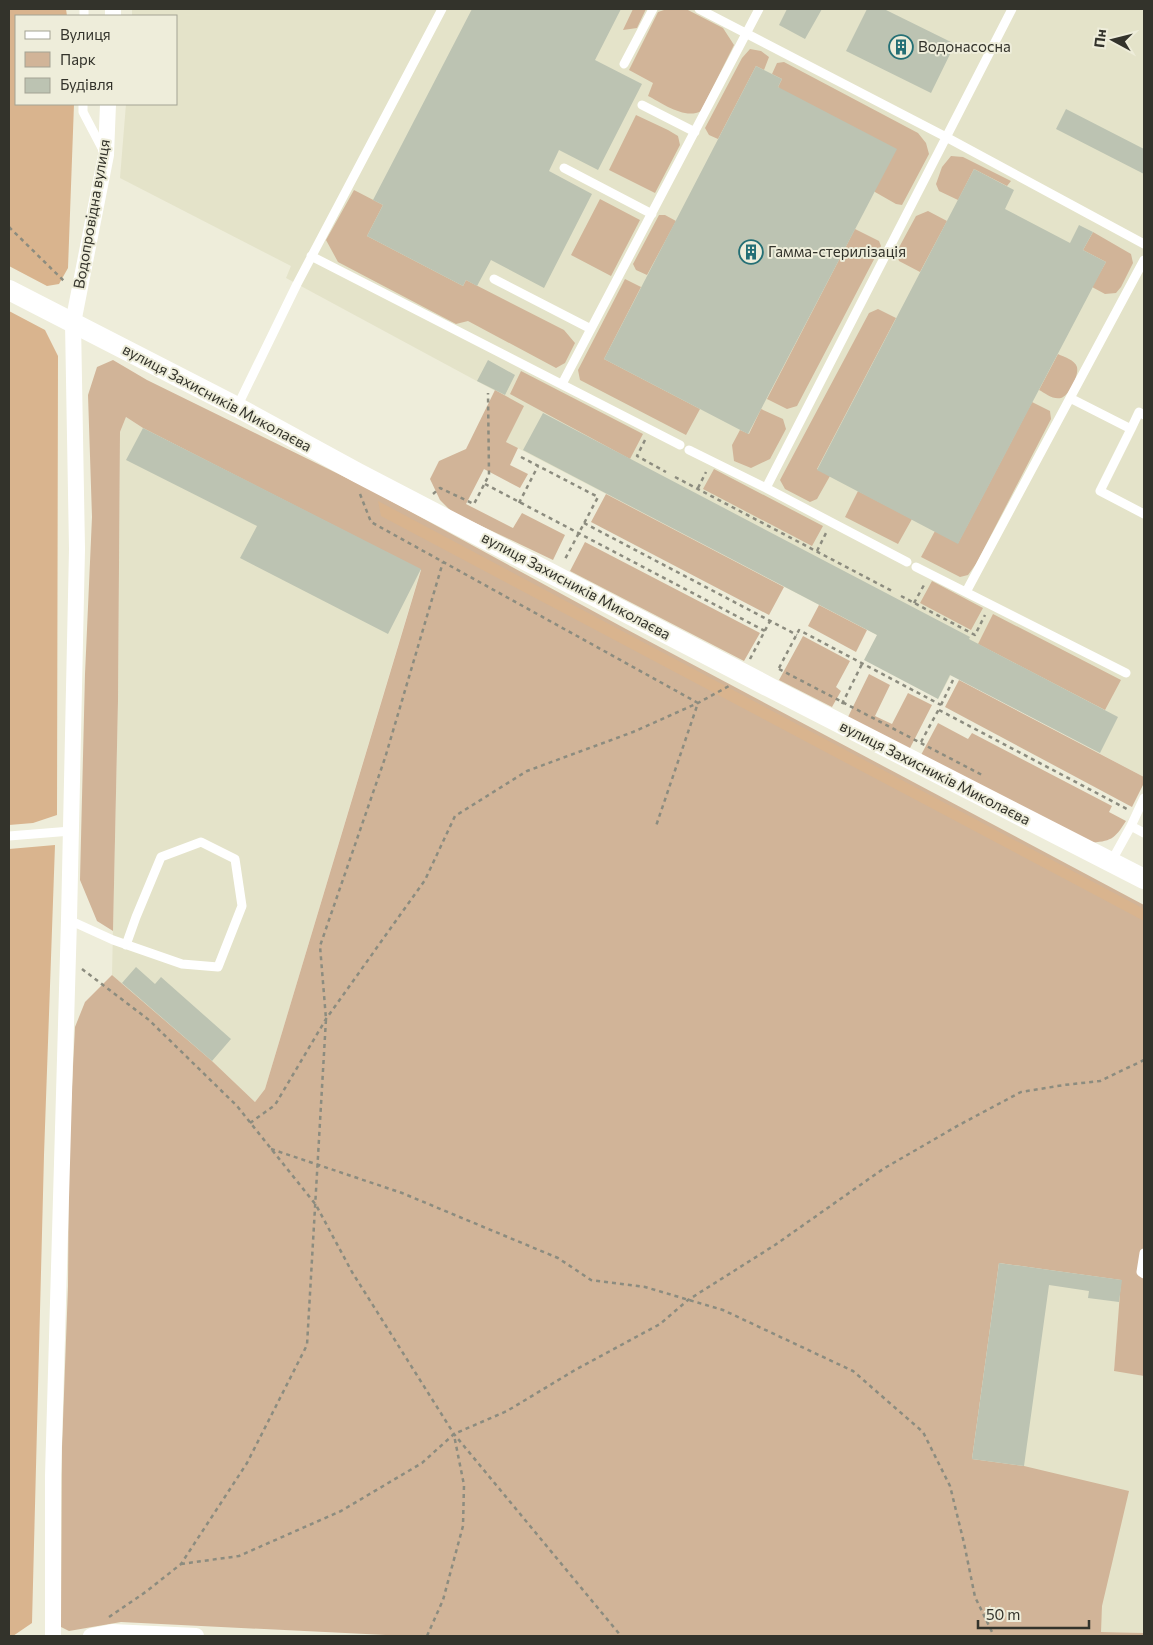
<svg xmlns="http://www.w3.org/2000/svg" width="1153" height="1645" font-family="Commissioner,sans-serif">
	<style>
		.built { fill: #e4e3c9 }
		.green { fill: #d1b498 }
		.forest { fill: #d9b48e }
		.building { fill: #bcc3b2 }
		.lines { fill: none; stroke-linecap: round; stroke-linejoin: round }
		.path { stroke: #8c8c7f; stroke-width: 2.5; stroke-dasharray: 4 4; stroke-linecap: butt }
		.service { stroke: #fff; stroke-width: 9 }
		.minor { stroke: #fff; stroke-width: 16 }
		.tertiary { stroke: #fff; stroke-width: 20 }
		.labels { text-anchor: middle; stroke-width: 4; stroke-linejoin: round; paint-order: stroke }
		.poi-label { font-size: 15px; fill: #33332b; stroke: #eeedda; text-anchor: start }
		.street-label { font-size: 15px; fill: #33332b; stroke: #eeedda }
	</style>
	<rect width="100%" height="100%" fill="#eeedda"/>
	<path class="built" d="M132 9H1144V777L951 675 938 699 877 635 506 442 523 406 286 278 291 266 120 178 126 104H176V16H132Z
		M126 417 143 428 421 569 265 1089 255 1102 212 1061 112 975 118 701 120 432Z
		M999 1263 1122 1280 1114 1370 1144 1376V1633L1100 1632 1102 1606 972 1459Z"/>
	<path class="green" d="M633 9H646L637 28 623 30Z
		M667 9H686L723 28 734 45 701 111C685 120 662 103 648 96L653 83 629 70 658 12Z
		M750 49 761 51 769 57 764 70 756 66 718 139 709 135 705 128 742 58Z
		M784 62 918 133 926 143 929 154 902 205 896 204 875 192 778 87 782 79 772 74 777 63Z
		M636 115 668 130 678 136 680 145 655 193 609 170Z
		M951 156 963 157 1011 181 1007 186 974 169 958 200 939 191 936 184 942 167Z
		M354 190 383 205 367 236 463 286 466 280 564 330 575 343 565 363 556 368 468 321 456 324 338 262 326 240Z
		M600 199 640 220 611 276 571 255Z
		M928 211 947 221 920 272 899 261 896 253 916 216Z
		M659 215H665L676 221 647 275 636 270 633 264Z
		M855 229 879 241 881 246 797 406 787 409 767 399Z
		M1093 232 1131 254 1133 263 1121 287 1116 293 1105 294 1092 287 1106 262 1083 250Z
		M625 279 641 287 604 359 700 409 686 435 580 380 578 370Z
		M878 309 896 318 817 469 830 476 817 499 810 502 785 489 780 480 869 313Z
		M1058 354C1064 357 1075 360 1077 367 1079 376 1069 396 1061 398 1053 400 1045 393 1039 390Z
		M113 360 147 380 369 489 626 629 1144 905V1376L1114 1371 1121 1280 999 1263 972 1459 1024 1466 1129 1491 1102 1606 1101 1632 1144 1633V1636H406L121 1622 69 1631 61 1627 62 1447 68 1286 69 1146 75 1027 85 1002 112 975 212 1061 255 1102 265 1089 421 570 143 428 126 417 120 432 118 701 113 931 97 921 80 880 85 674 92 517 88 395 97 367Z
		M521 371 643 434 630 459 510 394Z
		M495 390 524 406 506 442 518 448 510 465 528 474 520 488 484 469 466 504 513 528 522 513 565 535 553 560 452 512 440 500 430 479 439 461 466 449Z
		M1032 402 1050 411 1051 419 976 564 968 575 960 577 921 557 935 531 958 543Z
		M761 409 783 419 786 429 770 459 751 468 734 461 732 445 740 430 749 434Z
		M714 469 823 526 812 546 703 489Z
		M858 491 912 519 898 544 845 517Z
		M606 494 784 587 769 615 591 522Z
		M585 542 760 633 744 661 570 571Z
		M932 581 983 608 971 630 920 603Z
		M819 605 867 630 856 652 808 626Z
		M993 614 1121 680 1105 710 978 644Z
		M803 636 850 661 836 687 841 691 832 707 779 680Z
		M869 674 890 685 875 716 892 724 908 693 932 705 909 750 847 719Z
		M959 680 1144 777V783L1132 807 945 707Z
		M938 723 968 739 972 733 1112 806 1109 812 1126 821C1114 840 1111 841 1089 843L921 755Z"/>
	<path class="forest" d="M9 9H66L67 16H16V104H74L68 268 59 284 47 286 9 266Z
		M9 311 45 330 58 356 57 815 33 823 9 825Z
		M378 501 1144 909V921L381 516Z
		M55 845 44 1155 32 1623 13 1636H9V849Z"/>
	<path class="building" d="M472 9H621L595 60 642 84 598 170 559 150 549 171 592 194 544 288 491 260 477 286 466 280 463 286 367 236 383 205 373 200Z
		M787 9H822L805 39 779 25Z
		M867 9H884L955 44 931 93 846 51Z
		M756 66 782 79 778 87 897 149 748 434 604 359Z
		M1066 109 1144 149V174L1056 129Z
		M974 169 1014 190 1005 209 1070 243 1079 225 1093 232 1083 250 1106 262 958 544 817 470Z
		M488 360 515 375 505 395 477 381Z
		M543 413 970 637 969 639 1118 717 1100 753 950 675 938 699 864 660 877 635 523 450Z
		M143 428 421 569 388 634 240 558 257 526 126 460Z
		M136 967 155 984 161 977 231 1039 212 1061 122 983Z
		M999 1263 1122 1280 1119 1302 1088 1298 1089 1291 1049 1285 1024 1466 972 1459Z"/>
	<g class="lines">
		<path class="path" d="M9 227 66 283
			M645 440 637 456 666 472
			M521 457 598 497 564 561
			M675 477 892 591
			M485 484 765 631
			M698 488 706 472
			M360 494 371 522 698 703 656 826
			M433 494 440 488 474 504 489 475 488 393
			M519 503 538 466
			M584 523 797 635
			M817 551 826 533
			M901 596 975 635 985 615
			M914 603 924 585
			M750 659 770 621
			M779 668 799 630 941 705
			M779 669 984 776
			M842 704 862 664
			M941 705 953 680
			M939 710 1127 809
			M921 742 939 709
			M82 969 149 1020 237 1106 316 1205 352 1272 454 1434 621 1636
			M250 1123 275 1105 326 1019 425 880 455 816 527 771 633 732 698 703 729 686
			M271 1149 402 1193 558 1258 591 1280 645 1287 723 1310 853 1371 923 1432 950 1486 964 1543 975 1597 994 1636
			M181 1564 239 1556 341 1511 422 1463 454 1434 507 1411 575 1370 660 1324 688 1300 775 1245 883 1169 959 1125 1021 1092 1064 1085 1100 1081 1144 1060
			M109 1617 147 1591 181 1564 247 1463 307 1345 326 1019 320 946 385 758 443 562
			M427 1636 443 1600 463 1526 464 1485 454 1435"/>
		<path class="service" d="M699 9 946 137 1144 244
			M84 16V9
			M624 64 653 9
			M83 104V112L103 150
			M642 105 695 132
			M564 168 652 214
			M311 256 680 445
			M494 279 591 329
			M562 384 759 9
			M1070 398 1131 429 1100 491 1144 514
			M237 407 297 284 442 9
			M1131 429 1139 412 1144 415
			M689 450 766 488
			M907 562 766 488 1012 9
			M916 567 1126 673
			M966 592 1144 260
			M1131 826 1144 798
			M9 836 71 831
			M1111 862 1131 826 1144 833
			M69 920 113 940 182 964 218 967 242 906 235 859 201 842 161 857 136 917 126 945
			M1144 1253 1141 1272 1144 1274"/>
		<path class="minor" d="M113 16V9
			M53 1636V1476L69 920 77 549 73 323 106 155 108 104
			M91 1636 112 1632 196 1636"/>
		<path class="tertiary" d="M9 290 237 407 358 473 769 687 1144 879"/>
	</g>
	<defs>
		<g id="building-ring" transform="scale(1.25)"><circle r="9.5" fill="#eeedda" stroke="#246f75" stroke-width="1.5"/><path d="M-4-6H4V6H1V3H-1V6H-4ZM-2.5-4.3h1.7v1.8h-1.7ZM.8-4.3h1.7v1.8H.8ZM-2.5-1h1.7V.8h-1.7ZM.8-1h1.7V.8H.8Z" fill="#246f75"/></g>
	</defs>
	<g fill-rule="evenodd">
		<use href="#building-ring" x="901" y="47"/>
		<use href="#building-ring" x="751" y="252"/>
	</g>
	<g class="labels">
		<g class="poi-label">
			<text x="918" y="52">Водонасосна</text>
			<text x="768" y="257">Гамма-стерилізація</text>
		</g>
		<g class="street-label">
			<text transform="translate(92 214) rotate(-80)" y="5">Водопровідна вулиця</text>
			<text transform="translate(217 398) rotate(28)" y="5">вулиця Захисників Миколаєва</text>
			<text transform="translate(576 586) rotate(28)" y="5">вулиця Захисників Миколаєва</text>
			<text transform="translate(935 773) rotate(27)" y="5">вулиця Захисників Миколаєва</text>
		</g>
	</g>
	<rect width="1153" height="1645" fill="none" stroke="#33332b" stroke-width="20"/>
	<rect x="15" y="15" width="162" height="90" fill="#eeedda" stroke="#a3a394"/>
	<rect x="25" y="31" width="25" height="8" fill="#ffffff" stroke="#a3a394"/>
	<text x="60" y="40" font-size="15" fill="#33332b">Вулиця</text>
	<rect x="25" y="52" width="25" height="15" fill="#d1b498" stroke="#a3a394"/>
	<text x="60" y="65" font-size="15" fill="#33332b">Парк</text>
	<rect x="25" y="78" width="25" height="15" fill="#bcc3b2" stroke="#a3a394"/>
	<text x="60" y="90" font-size="15" fill="#33332b">Будівля</text>
	<g transform="translate(1113 40) rotate(277)" stroke="#eeedda" stroke-width="4" paint-order="stroke">
	<path d="M0-4L9 19L0 12L-9 19Z" fill="#33332b"/>
	<text y="-8" font-size="14" font-weight="bold" text-anchor="middle" fill="#33332b">Пн</text>
	</g>
	<path d="M978 1620v8h111v-8" fill="none" stroke="#33332b" stroke-width="2.5"/>
	<text x="986" y="1620" font-size="15" fill="#33332b" stroke="#eeedda" stroke-width="4" paint-order="stroke">50 m</text>
</svg>
